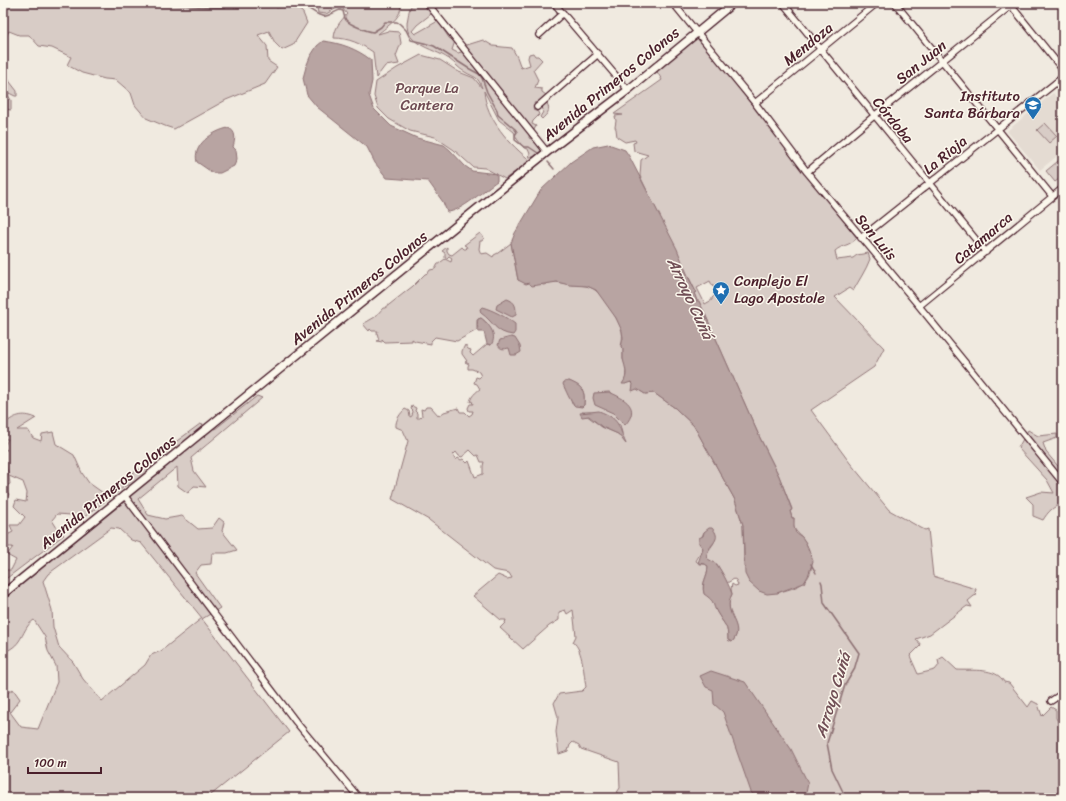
<svg xmlns="http://www.w3.org/2000/svg" width="1066" height="801" font-family="Sriracha,sans-serif">
	<style>
		.built { fill: #e4dbd2 }
		.green { fill: #d8ccc6; stroke: #917678; fill-rule: evenodd }
		.water { fill: #b8a4a2; stroke: #8c6f72 }
		.lines { fill: none; stroke-linecap: round; stroke-linejoin: round }
		.stream { stroke: #8c6f72; stroke-width: 1.5 }
		.minor-casing { stroke: #4a1f2b; stroke-width: 8 }
		.tertiary-casing { stroke: #4a1f2b; stroke-width: 10 }
		.minor { stroke: #fbf7ec; stroke-width: 5.5 }
		.tertiary { stroke: #fbf7ec; stroke-width: 7 }
		.labels { text-anchor: middle; stroke-width: 3; stroke-linejoin: round; paint-order: stroke }
		.street-label { font-size: 15px; fill: #4a1f2b; stroke: #fbf7ec }
		.park-label { font-size: 15px; fill: #6e4a52; stroke: #fbf7ec }
		.poi-label { font-size: 15px; fill: #4a1f2b; stroke: #fbf7ec; text-anchor: end }
		.water-label { font-size: 16px; font-style: italic; fill: #704e55; stroke: #fbf7ec }
	</style>
	<rect width="100%" height="100%" fill="#f0eae0"/>
	<filter id="ink" filterUnits="userSpaceOnUse"><feTurbulence type="fractalNoise" baseFrequency=".025" numOctaves="2"/><feDisplacementMap in="SourceGraphic" scale="8" xChannelSelector="R" yChannelSelector="G"/><feConvolveMatrix kernelMatrix="1 2 1 2 8 2 1 2 1" color-interpolation-filters="sRGB"/></filter>
	<g filter="url(#ink)">
		<path class="built" d="M1053 93 1063 105V151L1040 170 1007 131Z"/>
		<path class="green" d="M3 3H278L276 8 295 6 303 13 307 23 293 45 282 50 275 43 269 31 258 35 267 46 268 61 277 67 265 84 226 100 174 129 165 126 146 118 135 105 131 93 116 80 105 79 82 73 67 65 71 57 52 48 39 46 29 35H19L9 31 3 42Z
			M330 3H400C404 17 387 26 378 34L388 31 399 32 401 43 396 56 399 64 385 66 376 78 373 52C361 44 349 38 334 38 335 27 340 22 347 14L342 8H337L326 14 318 13 317 8 322 5 328 7Z
			M413 3H441V5L435 7V11L417 25 412 31 415 34 438 21 449 38 455 41 452 50 458 53 464 51 467 45 483 40 493 46 512 48 517 57 521 68 530 65 528 58 529 54 533 53 535 56H538L542 60 533 70 538 80 535 88 542 89V92L546 95H552L547 103C551 111 547 114 542 119L540 117 543 112 540 105 541 102H538L534 103 536 107 533 110 538 112 539 115 533 121 532 124 536 126 534 130 530 129 529 138C539 141 540 146 543 155L536 157H529L530 154 528 149 524 148 517 139 514 132 499 120 484 91C486 119 510 145 531 161L505 179 485 168 473 167 454 150 435 137 410 131 389 119 378 108 374 96 376 82 397 68 421 55 440 60 459 72 474 78 482 88C478 76 475 78 465 72 459 69 455 63 449 59 432 47 401 45 408 17 409 12 409 8 413 3Z
			M699 38 857 238C848 247 843 244 835 251L837 260 853 258 857 255 868 253 870 259C866 270 859 280 853 291L849 288 835 297 884 348 874 367 811 410 850 463 889 510 921 528 925 530 928 529 933 576 976 589 975 593 977 595 974 596 968 601 972 607 967 606 930 634 916 639 921 645 910 656 918 674 935 670 939 665 938 660 943 657 957 670C972 671 996 667 1004 682L1009 683 1028 707 1032 701 1038 704 1042 716 1051 707 1056 710V718L1063 730V798H613L620 788 619 762 581 749 579 745 573 742 570 745 568 751 559 754 556 732 558 717 554 703 559 694 582 691 586 687C584 676 583 649 573 642L576 636 573 610 567 614 565 610 559 612V620L549 626 523 649 500 628 505 623 506 620H501L473 596 498 575 507 579 512 578 509 573 493 570 429 520 392 499 408 441 403 430 396 427C395 420 401 413 405 409L409 411 410 417 412 416 413 411 411 409 412 406 416 408 415 411 417 413V418H420L422 416 421 409 424 410 426 407H431L439 416 444 412 458 408 460 412H465L469 416 472 414 473 411H469L468 408 470 404H473L472 401 470 402C471 396 476 392 480 389L477 384 474 383 476 377 479 378 481 376 479 372 472 369H468V366L469 364 465 362 467 361 462 354V351L465 345 468 349 471 350 470 353 473 356 487 344 491 345 487 323 481 318 477 320V330L457 341 435 337 431 341V344L415 341 412 339V341L385 342 382 339V342L377 341 379 340 377 333 378 331H372L370 329 369 331 363 324 375 317 383 308H385L413 286 425 274 428 273 430 270 435 269 437 266V265L445 259 451 262 452 258 449 256 447 258H445V253L442 251 447 247V251L449 254 452 255 462 247 464 249H466L467 248 466 246 464 245 480 233 484 238 482 241H480L479 249 481 254 487 253 493 257 494 255 498 253 511 243 518 280 544 285C553 280 560 283 568 284 578 286 587 284 595 290 604 296 619 321 622 331 623 337 622 341 621 346L623 349V359L626 368 625 384 631 381 637 389 645 394 654 393 675 408 694 426 735 500 743 525 744 567 777 593C785 590 799 588 805 581 816 570 812 551 803 539 797 529 792 533 794 518H792L790 511 792 509 779 476 760 438 705 314 699 302 697 301 694 293 696 292 640 176 641 160 648 155 634 151 633 143 636 142 635 140 625 142 617 137 616 129 615 127 616 121 615 116 623 115 614 114 662 80 656 70 694 39ZM710 281 713 287 718 284 719 286 714 289 716 294 712 298V300L705 304 697 288ZM569 381C583 387 585 390 584 405L572 404 568 391 565 389ZM582 412H590L620 425 622 433 621 437 618 434 602 427ZM470 450 476 456 478 455 481 462H484L483 466V474L475 477 469 461 467 463 463 459 461 460 458 458 456 460 453 455 456 452 459 456 462 457ZM704 532H715C717 546 709 545 706 557L708 560 717 564 727 583 734 579 736 580 738 585 735 586 732 584 731 589 732 594C721 614 746 626 732 642L728 640C728 625 725 626 718 614 711 603 717 603 704 593 701 582 708 577 708 566L705 564H700L696 561 703 548 699 543Z
			M3 75 7 76 10 82 17 91V96H15L9 93 8 95 11 100V110L5 109 3 108Z
			M1045 123 1057 136 1049 143 1037 130Z
			M1063 157V176L1055 182 1046 171Z
			M257 396 262 398 191 458 194 471 206 487 194 486 188 493 178 486 177 467 138 499 148 515 165 519 182 516 198 529 212 528 219 518 224 522 222 531 237 550 227 553H212L211 564 201 565 195 573 220 608 202 619 289 732 211 795 213 798H3V700L5 695 13 689 20 699 10 712 21 727 38 729 57 682 56 666 48 651 45 637 34 620C26 625 24 634 19 641 15 647 9 650 3 653V599L124 502 128 484 79 521 71 515 57 514 52 520 57 528 64 535 3 581 4 570H11L16 560 7 555 13 547H3V537L13 532 10 525H19L25 517 14 506 16 500 26 502 27 493 23 482 9 476 10 484 3 488 9 494 5 502H3V475H9L3 459V450H7L4 447 8 439H3V425C14 416 22 412 36 418L17 430H28L33 438 41 441 42 434 53 432 56 444 74 455 82 473 89 483 106 495 113 490 125 477 146 466 166 449 200 424 215 429ZM111 528 119 529 131 540 141 543 202 618 161 651 151 655 145 665 102 701 83 679 73 662 59 647 53 627 52 610 43 581 48 574Z
			M1028 430 1038 436 1057 434V438L1043 443 1046 452 1063 472V504C1053 506 1048 512 1043 520L1033 516V504L1026 497 1041 492 1054 493 1047 480 1018 448Z"/>
		<path class="water" d="M323 41C341 43 357 49 371 60L372 81 369 95 374 109 391 126 417 138 444 145 450 150 465 166 472 171 497 174V181C485 189 461 212 447 212L443 202 428 181 387 178 375 163 367 147 317 107 307 95 303 78 306 67 310 57 317 46Z
			M228 128C237 131 235 140 233 147L236 150 237 159 234 166 220 173H213L197 162C192 145 213 131 228 128Z
			M608 144 625 150 629 156 677 249 689 279 696 292 694 293 697 301H699L705 314 760 438 779 476 792 510 790 511 792 518H794V527L796 533 802 537 806 543 813 561 808 576 804 583 777 593 767 594 759 591 749 582 745 574 743 525 735 500 694 426 675 408 654 393 645 394 637 389 632 391 633 384 631 382 625 384H622C629 375 625 368 623 359 623 356 623 352 623 349L621 347 623 338 622 331 616 318 596 290 587 286 569 285 557 282 532 286 529 283 526 284 518 280 511 243 515 233 541 190 571 162 593 147Z
			M507 299C516 302 516 307 516 315L512 317 496 309 497 305Z
			M482 307C493 310 506 317 515 324V332L513 335C495 333 494 322 481 313L480 309Z
			M481 318C489 324 498 335 491 345L487 344 484 332H479C477 329 477 322 478 319Z
			M511 337 515 338 520 346 521 352 516 355H511L509 348C504 349 501 350 498 345L500 340Z
			M569 381C583 387 585 390 584 405L582 407 575 406C570 401 566 391 563 384L564 382Z
			M609 392C625 399 641 407 625 425L613 413 595 405 593 398 594 393Z
			M599 411C620 419 618 425 626 444L618 434 602 427 589 416 582 417 580 413Z
			M709 528H712C722 539 712 542 708 551 707 553 707 555 706 557 709 561 714 561 717 565 722 571 730 587 732 594 721 615 747 625 732 642L728 640C728 625 725 626 718 614 711 603 717 603 704 594 701 582 708 577 708 566L705 564 698 563 703 548 699 543V538L703 536 704 532Z
			M711 671 745 682 791 749 808 783 805 798H756L751 792 723 712 714 704 713 690 706 687 700 676Z"/>
		<g class="lines">
			<path class="stream" d="M165 3C199 8 234 7 269 7 279 7 289 3 299 5 310 6 317 18 326 16 331 15 336 11 340 10L343 11C344 14 344 18 346 20 350 25 367 31 373 32L381 27 385 22H397L400 24 406 30 411 40 424 43 434 46 468 68 479 74 482 78 487 92 497 110 498 115 515 129 517 132 515 135V140L524 147H529L538 153
				M548 162 554 169
				M811 564 816 573
				M821 581 822 584 824 603 859 653 854 670 845 685 827 743 832 769 846 798"/>
			<g class="minor-casing">
				<path id="minor" d="M427 3 547 152
					M554 3 628 90
					M673 3 755 103 807 172 919 306 1063 483
					M783 3 986 252
					M895 3 1052 196
					M1009 3 1063 70
					M539 35 563 13
					M755 103 877 3
					M537 107 598 54
					M807 172 874 116 1014 3
					M861 238 1063 77
					M919 306 1063 188
					M124 495 296 722 359 798
					M1051 701 1063 693"/>
			</g>
			<g class="tertiary-casing">
				<path id="tertiary" d="M3 594 547 152 628 90 733 3"/>
			</g>
			<use href="#minor" class="minor"/>
			<use href="#tertiary" class="tertiary"/>
		</g>
	</g>
	<defs>
		<g id="school-pin" transform="scale(0.9)"><path d="M0 17L-7.5 6A9.5 9.5 0 1 1 7.5 6Z" fill="#1f6fb2" stroke="#fbf7ec"/><path d="M0-5L7-2L0 1L-7-2ZM-4 1L0 2.5L4 1V4Q0 6-4 4Z" fill="#fff"/></g>
		<g id="sight-pin" transform="scale(0.9)"><path d="M0 17L-7.5 6A9.5 9.5 0 1 1 7.5 6Z" fill="#1f6fb2" stroke="#fbf7ec"/><path d="M0-6L1.8-2.2L6-1.7L2.9 1.2L3.7 5.4L0 3.3L-3.7 5.4L-2.9 1.2L-6-1.7L-1.8-2.2Z" fill="#fff"/></g>
	</defs>
	<g fill-rule="evenodd">
		<use href="#school-pin" x="1033" y="105"/>
		<use href="#sight-pin" x="721" y="290"/>
	</g>
	<g class="labels">
		<g class="street-label">
			<text transform="translate(808 44) rotate(-39)" y="5">Mendoza</text>
			<text transform="translate(921 62) rotate(-39)" y="5">San Juan</text>
			<text transform="translate(611 84) rotate(-39)" y="5">Avenida Primeros Colonos</text>
			<text transform="translate(893 120) rotate(51)" y="5">Córdoba</text>
			<text transform="translate(945 155) rotate(-39)" y="5">La Rioja</text>
			<text transform="translate(876 237) rotate(50)" y="5">San Luis</text>
			<text transform="translate(983 238) rotate(-40)" y="5">Catamarca</text>
			<text transform="translate(359 288) rotate(-39)" y="5">Avenida Primeros Colonos</text>
			<text transform="translate(108 492) rotate(-39)" y="5">Avenida Primeros Colonos</text>
		</g>
		<g class="park-label">
			<text x="427" y="93">Parque La<tspan x="427" dy="17">Cantera</tspan></text>
		</g>
		<g class="poi-label">
			<text x="1020" y="101">Instituto<tspan x="1020" dy="17">Santa Bárbara</tspan></text>
			<text x="734" y="286" text-anchor="start">Conplejo El<tspan x="734" dy="17">Lago Apostole</tspan></text>
		</g>
		<g class="water-label">
			<text transform="translate(691 298) rotate(65)" y="6">Arroyo Cuñá</text>
			<text transform="translate(832 695) rotate(-73)" y="6">Arroyo Cuñá</text>
		</g>
	</g>
	<rect width="1066" height="801" fill="none" stroke="#fbf7ec" stroke-width="16"/>
	<rect x="8" y="8" width="1050" height="785" fill="none" stroke="#4a1f2b" stroke-width="1.5" filter="url(#ink)"/>
	<path d="M28 767v6h73v-6" fill="none" stroke="#4a1f2b" stroke-width="2"/>
	<text x="34" y="767" font-size="12" fill="#4a1f2b" stroke="#fbf7ec" stroke-width="3" paint-order="stroke">100 m</text>
</svg>
